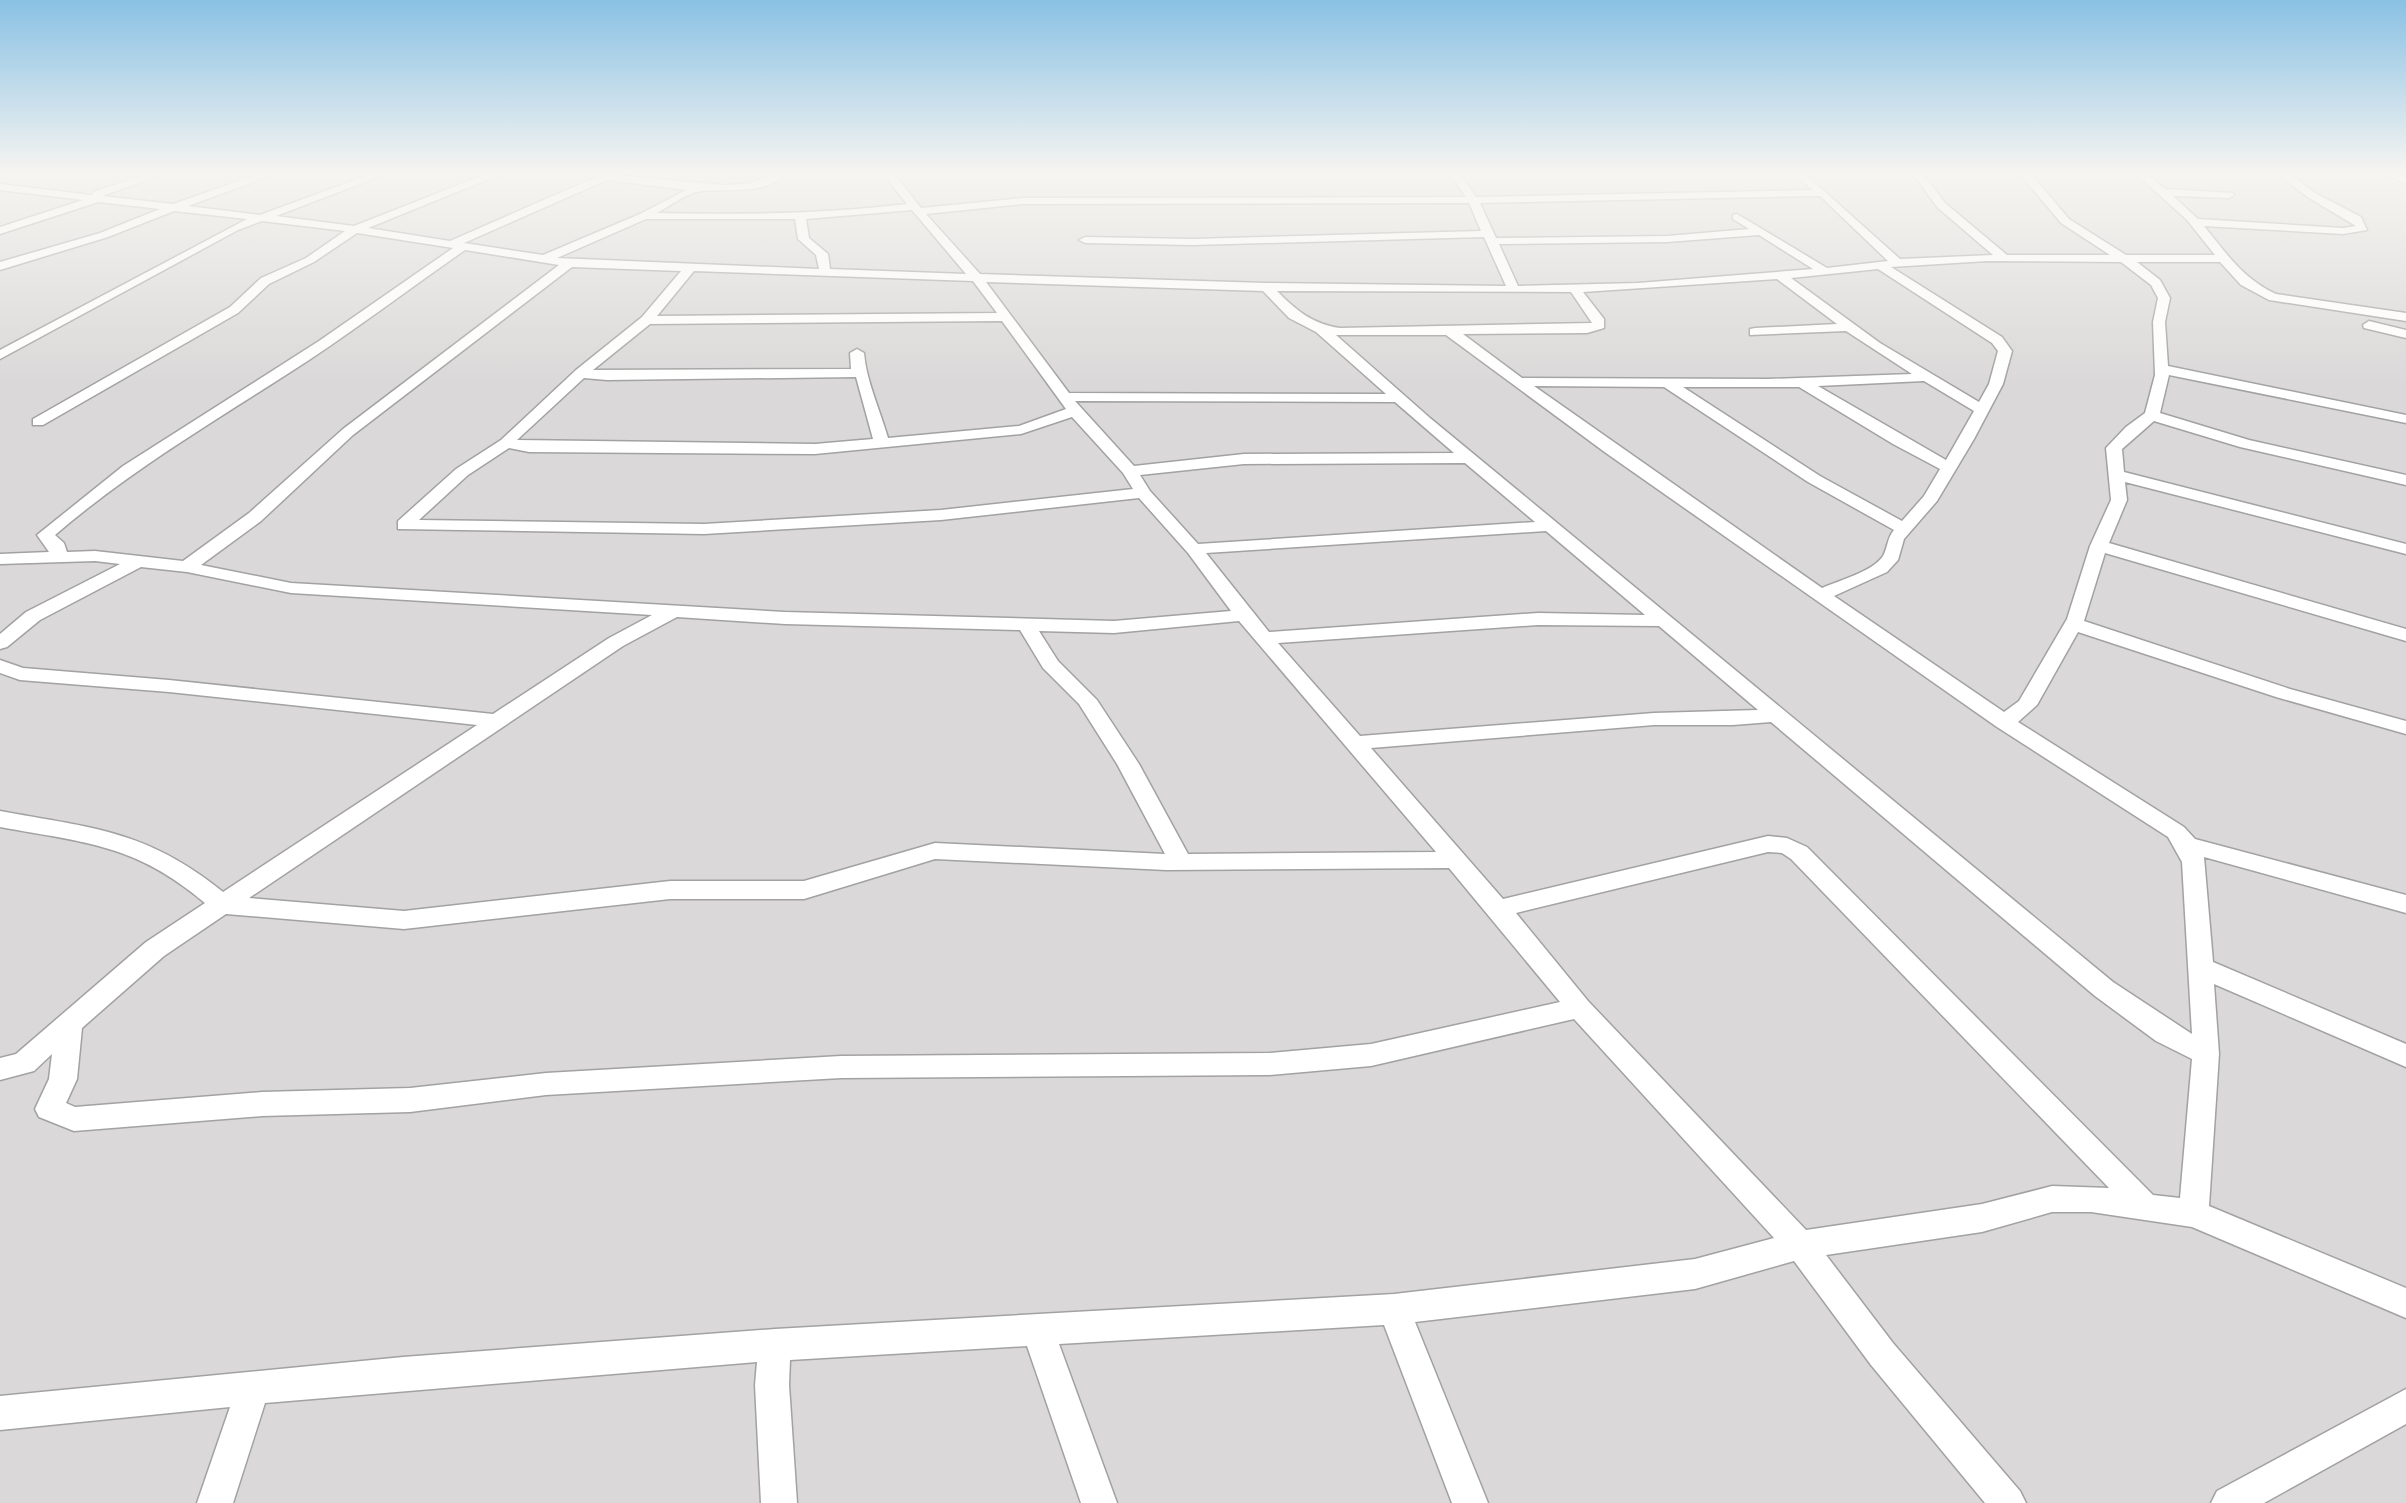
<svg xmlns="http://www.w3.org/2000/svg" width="2406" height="1503" font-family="Raleway,sans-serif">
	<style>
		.residential { fill: #dad8d8 }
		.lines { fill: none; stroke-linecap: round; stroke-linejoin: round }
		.minor-casing { stroke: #a2a2a2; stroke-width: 3 }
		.minor { fill: #fff; fill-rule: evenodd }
	</style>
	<rect width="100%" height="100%" fill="#eee8e0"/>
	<path class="residential" d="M0 174H2406V1503H0Z"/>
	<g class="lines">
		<g class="minor-casing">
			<path id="minor" d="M148 174H164L102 196 173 204 259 174H275L188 206 260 215 371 174H386L276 216 354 226 486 174H501L368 228 450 241 603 174 724 185 748 184 775 174H788C763 195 732 188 702 191 688 192 670 206 657 213 741 215 824 214 907 204L883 174H894L921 208 1023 198 1466 197 1450 174H1460L1476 197 1813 190 1793 174H1805L1900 259 1993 255 1937 207 1913 174H1923L1945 203 2007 255H2110L2061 223 2020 174H2031L2069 219 2126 255H2215L2187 220 2136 174H2147L2165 189 2233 193 2234 195 2229 198 2173 196 2198 219 2343 228 2356 226 2309 198 2277 174H2289L2317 194 2361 217 2367 230 2343 234 2204 226C2226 253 2243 279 2276 294L2406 313V321L2269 300 2241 285 2220 262H2137L2160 280 2170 298 2165 322 2168 366 2406 415V423L2169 375 2160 413 2249 440 2406 475V485L2240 447 2154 421 2122 449 2124 472 2406 544V554L2125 482 2127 500 2109 543 2406 629V641L2105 553 2084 621 2290 689 2406 721V734L2276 697 2078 632 2037 705 2018 722 2184 827 2195 839 2406 895V913L2204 857 2213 962 2406 1044V1067L2214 984 2219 1054 2209 1206 2406 1288V1318L2192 1227 2091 1212H2052L1982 1232 1826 1255 1893 1343 2020 1491 2026 1503H1985L1871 1365 1794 1261 1695 1289 1415 1322 1488 1503H1452L1384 1325 1059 1344 1117 1503H1081L1027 1346 790 1360 789 1385 797 1503H761L755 1385 757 1362 265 1403 233 1503H197L230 1407 0 1430V1396L403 1357 775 1329 1394 1294 1695 1259 1774 1238 1574 1019 1371 1066 1269 1075 841 1078 546 1095 410 1112 262 1116 74 1131 39 1117 35 1109 49 1079 52 1054 34 1071 0 1080V1058L16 1054 146 942 205 903C135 844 87 843 0 827V811C92 828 147 830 223 892L477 725 169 692 20 680 0 673V660L23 668 169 680 493 714 609 638 652 615 291 593 187 572 141 567 40 620 7 647 0 649V634L26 612 120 564 95 561 0 564V554L49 552 37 535 123 466 319 341 453 248 357 233 314 262 269 284 238 313 43 425H33V419L230 307 261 278 306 258 345 231 262 221 238 230 0 359V350L247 219 174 211 108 237 0 270V262L100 233 160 209 98 202 0 234V227L83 200 0 190V184L92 195 93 192ZM607 180 686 190 640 214 543 255 464 243ZM1820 196 1888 261 1827 268 1737 214 1733 215V219L1749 229 1667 236 1496 238 1480 203ZM1469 203 1481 231 1193 239 1085 237 1079 240 1085 243 1193 245 1484 237 1506 286 1266 283 980 274 926 214 1023 204ZM912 210 966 274 830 269 828 254 809 238 806 219ZM646 219H795L798 239 816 255 819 269 557 258ZM1759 235 1813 269 1638 283 1518 286 1499 244 1667 242ZM465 250 559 265 343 429 249 513 183 561 95 551 67 552 64 543 55 535C134 467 222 417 309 360 362 325 413 286 465 250ZM1987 261 2121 262 2151 285 2158 298 2153 322 2155 375 2145 413 2126 427 2106 448 2111 500 2090 546 2067 619 2019 701 2004 712 1834 596 1887 572 1898 560 1904 539 1937 501 1974 439 2003 384 2012 351 2002 337 1891 267ZM572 267 681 271 642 317 576 370 501 440 456 469 398 521V529L704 534 941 520 1139 498 1188 553 1231 611 1114 621 785 612 291 583 201 565 261 521 353 435ZM1878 269 1992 343 1998 351 1989 384 1979 402 1880 343 1791 278ZM694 271 973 281 997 313 657 316ZM1777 279 1837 324 1755 328 1750 329V335L1846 331 1912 374 1768 379 1522 378 1463 334 1587 333 1604 328V319L1583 292ZM986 282 1263 291 1289 318 1316 332 1386 394 1069 393ZM1277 291 1571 292 1592 323 1340 328C1312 324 1296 310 1277 291ZM1002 321 1066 409 1019 426 888 438C880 410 866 380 864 353L857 349 850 353 851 369 593 370 650 324ZM1336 335H1446L1606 453 1997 727 2168 837 2182 862 2192 1034 2113 982 1430 418ZM856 377 873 439 815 444 517 440 584 378 607 380ZM1924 381 1974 411 1946 460 1818 386ZM1534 386 1664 387 1808 482 1894 530C1887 538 1888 547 1883 556 1872 572 1840 580 1822 588ZM1683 387H1799L1893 444 1940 469 1924 496 1902 521 1820 476ZM1075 401 1395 402 1454 453 1244 454 1134 466ZM1072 417 1123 473 1133 489 941 510 704 524 419 520 468 475 509 448 529 452 815 454 1021 434ZM1465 463 1535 522 1198 544 1150 491 1140 475 1244 464ZM1546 531 1645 615 1538 613 1269 632 1206 553ZM677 617 785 624 1020 630 1043 668 1079 704 1117 764 1165 854 935 843 804 881H670L404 911 249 898 623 646ZM1239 621 1436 852 1188 854 1139 764 1097 700 1058 661 1039 631 1114 633ZM1538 625 1659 626 1758 710 1654 713 1360 736 1278 643ZM1771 722 2095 996 2156 1041 2192 1059 2180 1198 2153 1195 1807 847 1787 838 1768 836 1503 899 1371 748 1654 725H1733ZM1768 852 1782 853 1791 859 2109 1188 2052 1186 1982 1204 1806 1230 1588 1001 1516 913ZM935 859 1166 870 1449 868 1560 1002 1371 1044 1269 1053 841 1056 546 1073 410 1088 262 1092 75 1107 66 1103 77 1079 82 1028 164 956 226 914 404 929 670 899H804Z
				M2387 174 2406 177V184L2388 176Z
				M2369 321 2406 330V338L2364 328 2363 325Z
				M2406 1389V1424L2264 1503H2211L2217 1491Z"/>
		</g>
		<use href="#minor" class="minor"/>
	</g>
	<linearGradient id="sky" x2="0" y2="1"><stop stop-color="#89c1e4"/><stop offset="0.45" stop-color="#f7f5f1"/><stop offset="1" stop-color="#f7f5f1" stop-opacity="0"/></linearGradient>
	<rect width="2406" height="385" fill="url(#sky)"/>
</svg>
